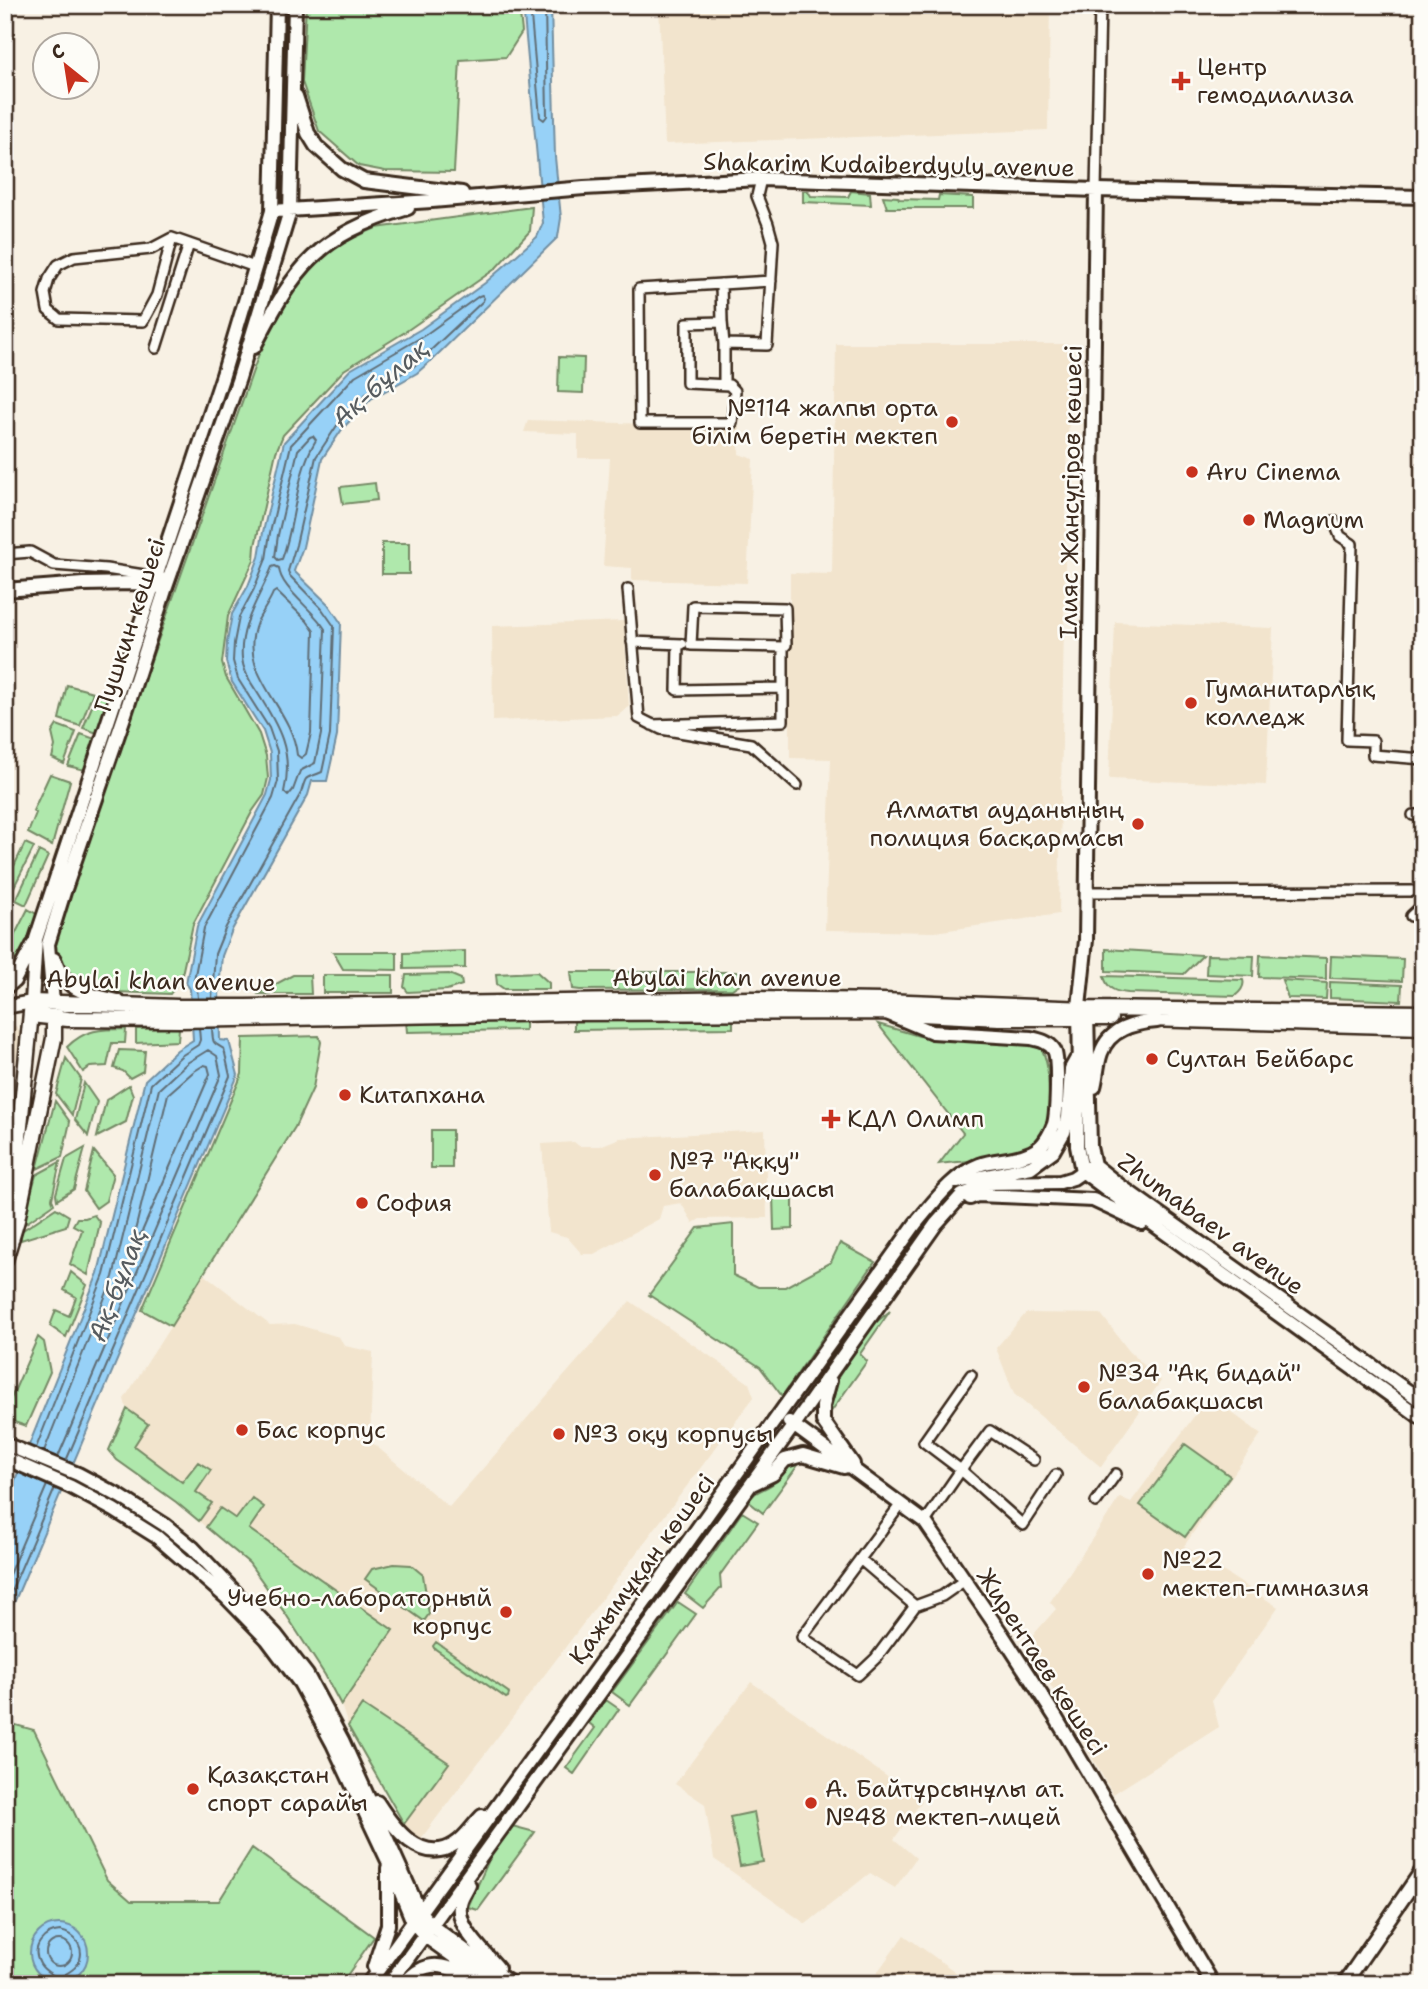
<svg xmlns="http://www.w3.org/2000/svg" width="1428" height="1989" font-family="'Shantell Sans',sans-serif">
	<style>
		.built { fill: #f2e4cd }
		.green { fill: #afe8ac; stroke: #758965; stroke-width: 2 }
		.water { fill: #97d1f7; stroke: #728ea0; stroke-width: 2 }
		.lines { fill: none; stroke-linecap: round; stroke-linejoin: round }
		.shore { stroke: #606d75; stroke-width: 2 }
		.street-casing { stroke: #3b2a1e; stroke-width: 14 }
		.secondary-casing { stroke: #3b2a1e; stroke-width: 18 }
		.primary-casing { stroke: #3b2a1e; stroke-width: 19 }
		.street { stroke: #fdfcf7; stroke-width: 9 }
		.secondary { stroke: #fdfcf7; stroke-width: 12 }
		.primary { stroke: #fdfcf7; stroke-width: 14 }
		.poi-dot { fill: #c8321e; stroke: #fdfcf7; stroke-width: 2.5 }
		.labels { text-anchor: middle; stroke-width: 5; stroke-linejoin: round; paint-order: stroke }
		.poi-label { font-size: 24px; fill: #3b2a1e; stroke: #fdfcf7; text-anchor: start }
		.street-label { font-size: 24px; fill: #3b2a1e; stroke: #fdfcf7 }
		.water-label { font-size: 26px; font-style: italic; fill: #575c5f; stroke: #fdfcf7 }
	</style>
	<rect width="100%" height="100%" fill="#f8f1e4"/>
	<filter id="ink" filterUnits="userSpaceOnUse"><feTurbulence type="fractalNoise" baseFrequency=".0143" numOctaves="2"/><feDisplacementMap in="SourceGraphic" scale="14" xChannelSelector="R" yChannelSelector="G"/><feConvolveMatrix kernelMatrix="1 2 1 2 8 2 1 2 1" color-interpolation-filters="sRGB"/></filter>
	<g filter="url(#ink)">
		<path class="built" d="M659 5H1050L1048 130 665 144Z
			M836 344H1071L1066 505 1059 914 935 932 825 930 831 759 790 758V573L832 574Z
			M528 420 740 427 739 454 753 459 747 583 632 580V568L603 566 610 458H578V434L524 432Z
			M624 621 629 707 617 716 493 721 492 626Z
			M1115 622 1273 628 1266 785 1109 779Z
			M16 1026 21 1034 5 1127V1027Z
			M765 1130 767 1218 700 1219 693 1223 681 1203 663 1206 659 1219 594 1254H582L567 1237 549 1232 542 1144 574 1142 579 1146H600L620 1138Z
			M204 1274 270 1325 295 1324 339 1337 345 1346 373 1352 370 1441 449 1507 630 1301 749 1383 754 1397 420 1840 404 1824 348 1726 341 1705 325 1675 282 1609 249 1563 176 1502 117 1460 109 1450 127 1410 124 1399Z
			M1026 1313 1101 1314 1129 1351 1161 1381 1101 1467 1014 1394 996 1348Z
			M1209 1396 1261 1434 1184 1546 1278 1607 1212 1700 1219 1727 1113 1794 1026 1643 1056 1609 1050 1602 1120 1497 1131 1502Z
			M751 1682 922 1801 894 1839 916 1858 895 1888 870 1873 806 1924 714 1859 705 1804 675 1784Z
			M904 1935 972 1984H869Z"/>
		<path class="green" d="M306 5H519L522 32 506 57 460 60 454 172 385 171 359 166 319 131 302 82Z
			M803 191H808L811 196 848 197 851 191 870 193 871 205 803 202Z
			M939 195 973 197V208H887L883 196 898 197 899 199 938 200Z
			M532 207 530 231 495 269 405 332 344 370 283 435 276 452 255 546 254 560 228 616 222 663 226 677 259 734 266 756 268 778 264 795 252 812 193 924 181 979 170 994 86 991 62 972 51 944 261 348C275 322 289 295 307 272 324 251 352 238 376 228Z
			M559 357 584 358 583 393 558 392Z
			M375 483 377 500 343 504 340 487Z
			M382 543H409V574H382Z
			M67 685 93 692 80 726 59 719Z
			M97 694 108 698 97 733 83 728Z
			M57 725 76 732 64 764 52 758 55 746 52 733Z
			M81 734 95 739 85 770 68 766Z
			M50 774 70 781 52 846 28 833 36 813 33 811Z
			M25 843 34 847 9 897 5 895V885Z
			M39 851 48 856 26 905 16 900Z
			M28 909 38 915 21 963 5 954Z
			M1106 949 1203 955 1184 974 1106 971Z
			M465 951V968L404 969V953Z
			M333 952H397V970L343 969Z
			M1207 955 1254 956 1253 976 1206 974Z
			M1260 955 1326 958V979L1259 977Z
			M1331 956 1403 959 1402 981 1330 978Z
			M537 972 549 983V989H504L497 984 496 974Z
			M571 972H746L744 981 732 989 580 990 573 989Z
			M449 974 461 979 462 985 447 990 408 992 404 987 406 975Z
			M293 975H310L311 994H257Z
			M323 975H393V993H323Z
			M1104 976 1243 980C1245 986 1240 992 1235 996L1128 993C1115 992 1107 989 1104 976Z
			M1282 980 1327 983 1326 999 1288 998Z
			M1330 982 1402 985 1401 1001 1330 998Z
			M549 1015V1021L525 1022V1030L407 1032 406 1021Z
			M574 1016 733 1019V1028L574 1030Z
			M878 1024 919 1036 1040 1046C1049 1061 1048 1077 1049 1094 1050 1102 1051 1112 1049 1121 1041 1160 970 1160 939 1164L963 1133Z
			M179 1028 178 1041 136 1043V1029Z
			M126 1029 125 1043H112L107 1066 90 1067 83 1072 67 1047C85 1029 101 1029 126 1029Z
			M319 1036 321 1042 313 1088 295 1127 171 1326 142 1310 242 1074 243 1038Z
			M119 1050 145 1051 143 1071 130 1078 123 1071 114 1068Z
			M66 1058 81 1079 72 1115 56 1094Z
			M84 1083 97 1102 88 1136 75 1120Z
			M129 1085 133 1095 126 1122 97 1137 106 1100Z
			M55 1101 70 1122 62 1157 37 1169Z
			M431 1130H452V1168H431Z
			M85 1148 74 1189 57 1200 56 1194 66 1159Z
			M94 1151 113 1174 106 1201 96 1208 84 1191Z
			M60 1162 52 1199 54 1204 22 1226 36 1175Z
			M773 1194H793V1229L774 1230Z
			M56 1208 69 1216 66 1226 21 1240 20 1232Z
			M94 1215 100 1223 88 1275 70 1264 82 1230 73 1225 77 1218H85Z
			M733 1224V1275L758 1287H785L831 1262 840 1243 875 1262 782 1396 760 1367 649 1295 698 1228Z
			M71 1272 87 1285 66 1337 50 1326 56 1310 69 1316 76 1297 64 1290Z
			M890 1311 860 1354 867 1361 828 1416 832 1387 869 1328Z
			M38 1337 44 1342 50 1372 26 1426 5 1419V1412Z
			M127 1409 148 1424 134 1446 182 1482 198 1462 211 1470 196 1492 212 1503 199 1521 176 1502 117 1460 109 1450Z
			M1185 1444 1230 1476 1185 1537 1140 1505Z
			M801 1461 763 1513 748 1501C756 1490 760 1492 771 1485 783 1477 785 1464 801 1461Z
			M252 1498 264 1507 249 1529 393 1630 341 1705 325 1675 287 1616 249 1563 206 1527 220 1508 236 1519Z
			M742 1512 758 1522 720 1575 721 1588 703 1608 685 1594Z
			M394 1564 411 1565 423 1575 429 1614 424 1621 365 1579 372 1569Z
			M678 1602 696 1614 630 1705 612 1692Z
			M436 1642 508 1692 509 1694 508 1697 506 1698 434 1648 433 1646Z
			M606 1700 619 1709 574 1774 566 1768 595 1728 589 1723Z
			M362 1705 449 1763 404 1824 348 1726Z
			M5 1722 34 1730 107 1880 131 1901H219L252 1848 374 1937 341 1984H5Z
			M754 1812 763 1862 740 1866 730 1817Z
			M512 1826 535 1832 478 1910 468 1907 491 1855Z"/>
		<path class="water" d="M523 5H551L555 157 561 218 558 237 434 358 417 373 371 399 343 428 322 459 303 547 294 571 328 604 341 623 337 736 327 781H312L308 795 232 930 222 956 219 988 220 1040 229 1041 238 1075 5 1624V1505L98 1273 145 1080 177 1050 193 1040 190 989 186 983 197 926 267 795 271 780 270 753 263 731 232 682 226 662 227 642 232 614 248 586 259 557 263 532 284 442 350 370 421 329 485 283 537 237 543 223Z
			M30 1953a29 29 0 1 1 58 0a29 29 0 1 1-58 0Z"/>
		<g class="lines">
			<path class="shore" d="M530 5 540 117 544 120 547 116 545 5
				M313 436 316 440C295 474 296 521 282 559L278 560 275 557 278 535 298 450 310 437Z
				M275 566 279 568C280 588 313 609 325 629L321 734 315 763 300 771 293 790 288 796 284 792C294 752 278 725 257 692 250 682 243 671 242 658 239 625 260 597 272 567Z
				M276 591 307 621 314 631 311 733 306 754 301 758 297 755C292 705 236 675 257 622 262 612 269 603 273 593Z
				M198 998 197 988 194 980 204 928 273 798 278 781 277 751 269 728 238 679 233 661 234 643 239 617 254 589 266 559 270 533 291 445 355 376 425 335 479 296 482 295 484 298 483 301 413 367 366 394 338 424 316 457 296 545 288 571 290 576 322 609 334 626 330 735 322 772C305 780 307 772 301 793L226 927 215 954 212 998
				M204 1065 208 1066 210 1074 141 1234 137 1235 135 1231 168 1094 193 1072Z
				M36 1448 104 1275 151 1084 181 1056 198 1045 200 1040 199 1028
				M44 1451 113 1277 159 1089 187 1063 208 1050 217 1056 221 1075 58 1457
				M66 1461 230 1076 224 1049C212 1042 213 1044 212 1028
				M5 1584 47 1485
				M5 1606 55 1488
				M60 1931C76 1934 87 1950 77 1965 72 1972 64 1974 58 1979 52 1974 44 1971 40 1964 30 1947 44 1932 60 1931Z
				M46 1953a13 13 0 1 1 26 0a13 13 0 1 1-26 0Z"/>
			<g class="street-casing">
				<path id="street" d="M1096 190 1100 5
					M172 238 157 295 143 321 59 319 48 310 45 293 49 279 58 265 74 257 151 249 172 238 255 267
					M721 284 722 322
					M724 344 767 345 773 242 768 224 757 196 761 179
					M156 348 189 244
					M724 384V344L722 322 687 323V383L729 385 735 391 732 423H640L639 289 771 281
					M1334 521 1340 536 1352 544 1347 740 1373 741V755L1423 759
					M5 554 30 552 54 565 106 569 169 579
					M628 589 639 718 661 729 751 744 797 785
					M632 642 682 644
					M678 644 677 690 783 688
					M652 725 783 721V647L786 645 785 608 693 606 691 645 783 647
					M1413 815H1423
					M1086 892 1412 891
					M1411 916 1423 905
					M1034 1460 990 1431 961 1470 1023 1525 1056 1475
					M1096 1502 1116 1474
					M901 1504 802 1637 858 1675 876 1658 915 1606 942 1596 965 1580
					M925 1522 961 1470 924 1442 971 1375
					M860 1559 915 1606"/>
			</g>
			<g class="secondary-casing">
				<path id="secondary" d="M296 96 308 133 316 146 342 169 364 181 462 193
					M272 211 432 201 584 188 761 179 1096 190 1423 197
					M254 347C296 265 317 236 408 208
					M5 590 83 584 134 583 162 587
					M54 959C65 992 87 994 118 1001
					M5 988 14 981 33 945
					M53 1003 48 944 64 892 125 714 166 587 239 378 290 211 295 5
					M5 1007 32 1002 36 939 223 375 272 211 277 5
					M1087 1011 1090 1147 1094 1165 1119 1185 1423 1402
					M1094 1087C1097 1076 1097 1064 1101 1053 1109 1029 1134 1023 1157 1021
					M1082 1171 1077 1146V1114L1080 1073 1079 1007 1086 940 1096 190
					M1082 1171 1153 1224 1423 1419
					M957 1182 1031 1167 1053 1151 1064 1132 1068 1118 1071 1069 1076 1060
					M985 1183 1060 1182 1073 1178 1089 1167
					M970 1198 977 1195 1093 1200 1142 1223
					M830 1381 823 1406V1421L853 1464
					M789 1422 925 1522 1003 1636 1056 1718 1213 1984
					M5 1444 78 1474 121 1497 165 1525 193 1548 276 1635 307 1675 342 1740 420 1912 432 1926 511 1984
					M5 1458 71 1487 114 1510 157 1537 227 1598 267 1639 300 1683 333 1744 388 1861 413 1922 425 1936 492 1984
					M754 1483 773 1474 785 1460 803 1455 844 1467
					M377 1802C393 1827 421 1866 455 1844 465 1838 473 1825 482 1816
					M469 1885C467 1890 463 1895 461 1901 453 1925 484 1951 498 1968
					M374 1967 388 1925V1868
					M368 1984 642 1606 916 1223C934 1202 953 1175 979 1165 998 1158 1023 1161 1040 1147 1046 1141 1051 1132 1054 1124 1057 1113 1059 1059 1054 1050 1049 1042 1040 1040 1031 1038L932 1032 889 1014
					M389 1984 794 1425 936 1224 962 1195 993 1183
					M403 1984C410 1978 418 1969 427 1967 445 1961 466 1977 482 1984
					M1344 1984 1423 1869"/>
			</g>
			<g class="primary-casing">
				<path id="primary" d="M31 1015 68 1019 179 1020 564 1013 882 1012 999 1018H1110
					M1148 1019 1423 1027
					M5 1214 15 1178 32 1002 177 1007H245L751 999 883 1001 1087 1009 1423 1013
					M5 1260 17 1220 54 1038V1011"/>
			</g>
			<use href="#street" class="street"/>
			<use href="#secondary" class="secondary"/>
			<use href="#primary" class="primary"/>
		</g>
	</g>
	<g class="poi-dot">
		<path d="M1177.5 70.5h7v7h7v7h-7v7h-7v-7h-7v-7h7z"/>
		<circle cx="952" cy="422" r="7"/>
		<circle cx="1192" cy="472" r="7"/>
		<circle cx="1249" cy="520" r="7"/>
		<circle cx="1191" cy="703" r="7"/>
		<circle cx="1138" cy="824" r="7"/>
		<circle cx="1152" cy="1059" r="7"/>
		<circle cx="345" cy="1095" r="7"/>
		<path d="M827.5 1108.5h7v7h7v7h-7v7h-7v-7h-7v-7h7z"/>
		<circle cx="655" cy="1175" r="7"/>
		<circle cx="362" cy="1203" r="7"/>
		<circle cx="1084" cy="1387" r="7"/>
		<circle cx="242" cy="1430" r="7"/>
		<circle cx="559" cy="1434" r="7"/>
		<circle cx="1148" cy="1574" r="7"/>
		<circle cx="506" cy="1612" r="7"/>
		<circle cx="193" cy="1789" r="7"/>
		<circle cx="811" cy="1803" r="7"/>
	</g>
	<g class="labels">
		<g class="poi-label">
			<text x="1197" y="75">Центр<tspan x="1197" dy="28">гемодиализа</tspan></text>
			<text x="938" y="416" text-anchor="end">№114 жалпы орта<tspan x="938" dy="28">білім беретін мектеп</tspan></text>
			<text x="1206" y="480">Aru Cinema</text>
			<text x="1263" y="528">Magnum</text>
			<text x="1205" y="697">Гуманитарлық<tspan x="1205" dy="28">колледж</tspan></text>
			<text x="1124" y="818" text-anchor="end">Алматы ауданының<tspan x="1124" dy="28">полиция басқармасы</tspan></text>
			<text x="1166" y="1067">Султан Бейбарс</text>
			<text x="359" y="1103">Китапхана</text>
			<text x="847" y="1127">КДЛ Олимп</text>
			<text x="669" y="1169">№7 "Аққу"<tspan x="669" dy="28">балабақшасы</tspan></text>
			<text x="376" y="1211">София</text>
			<text x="1098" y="1381">№34 "Ақ бидай"<tspan x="1098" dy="28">балабақшасы</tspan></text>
			<text x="256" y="1438">Бас корпус</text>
			<text x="573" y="1442">№3 оқу корпусы</text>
			<text x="1162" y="1568">№22<tspan x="1162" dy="28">мектеп-гимназия</tspan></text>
			<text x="492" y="1606" text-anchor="end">Учебно-лабораторный<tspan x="492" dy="28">корпус</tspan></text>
			<text x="207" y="1783">Қазақстан<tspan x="207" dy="28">спорт сарайы</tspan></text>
			<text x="825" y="1797">А. Байтұрсынұлы ат.<tspan x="825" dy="28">№48 мектеп-лицей</tspan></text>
		</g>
		<g class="street-label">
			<text transform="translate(889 165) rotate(1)" y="8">Shakarim Kudaiberdyuly avenue</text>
			<text transform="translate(1071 492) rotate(-89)" y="8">Ілияс Жансүгіров көшесі</text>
			<text transform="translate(130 625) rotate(-72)" y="8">Пушкин көшесі</text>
			<text x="727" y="986">Abylai khan avenue</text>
			<text transform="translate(161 981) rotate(1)" y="8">Abylai khan avenue</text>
			<text transform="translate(1211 1224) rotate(36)" y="8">Zhumabaev avenue</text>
			<text transform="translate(642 1569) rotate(-54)" y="8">Қажымұқан көшесі</text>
			<text transform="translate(1042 1662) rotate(57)" y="8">Жирентаев көшесі</text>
		</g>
		<g class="water-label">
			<text transform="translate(380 383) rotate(-41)" y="9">Ақ-бұлақ</text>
			<text transform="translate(117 1285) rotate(-69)" y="9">Ақ-бұлақ</text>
		</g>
	</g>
	<rect width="1428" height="1989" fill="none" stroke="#fdfcf7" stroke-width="28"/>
	<rect x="14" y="14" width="1400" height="1961" fill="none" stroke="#3b2a1e" stroke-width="2.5" filter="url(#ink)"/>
	<g transform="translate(66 66) rotate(330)"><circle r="33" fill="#fdfcf7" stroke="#afa8a0" stroke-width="2"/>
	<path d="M0-5L12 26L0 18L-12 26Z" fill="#c8321e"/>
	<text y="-10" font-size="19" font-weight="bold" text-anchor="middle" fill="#3b2a1e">С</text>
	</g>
</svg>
